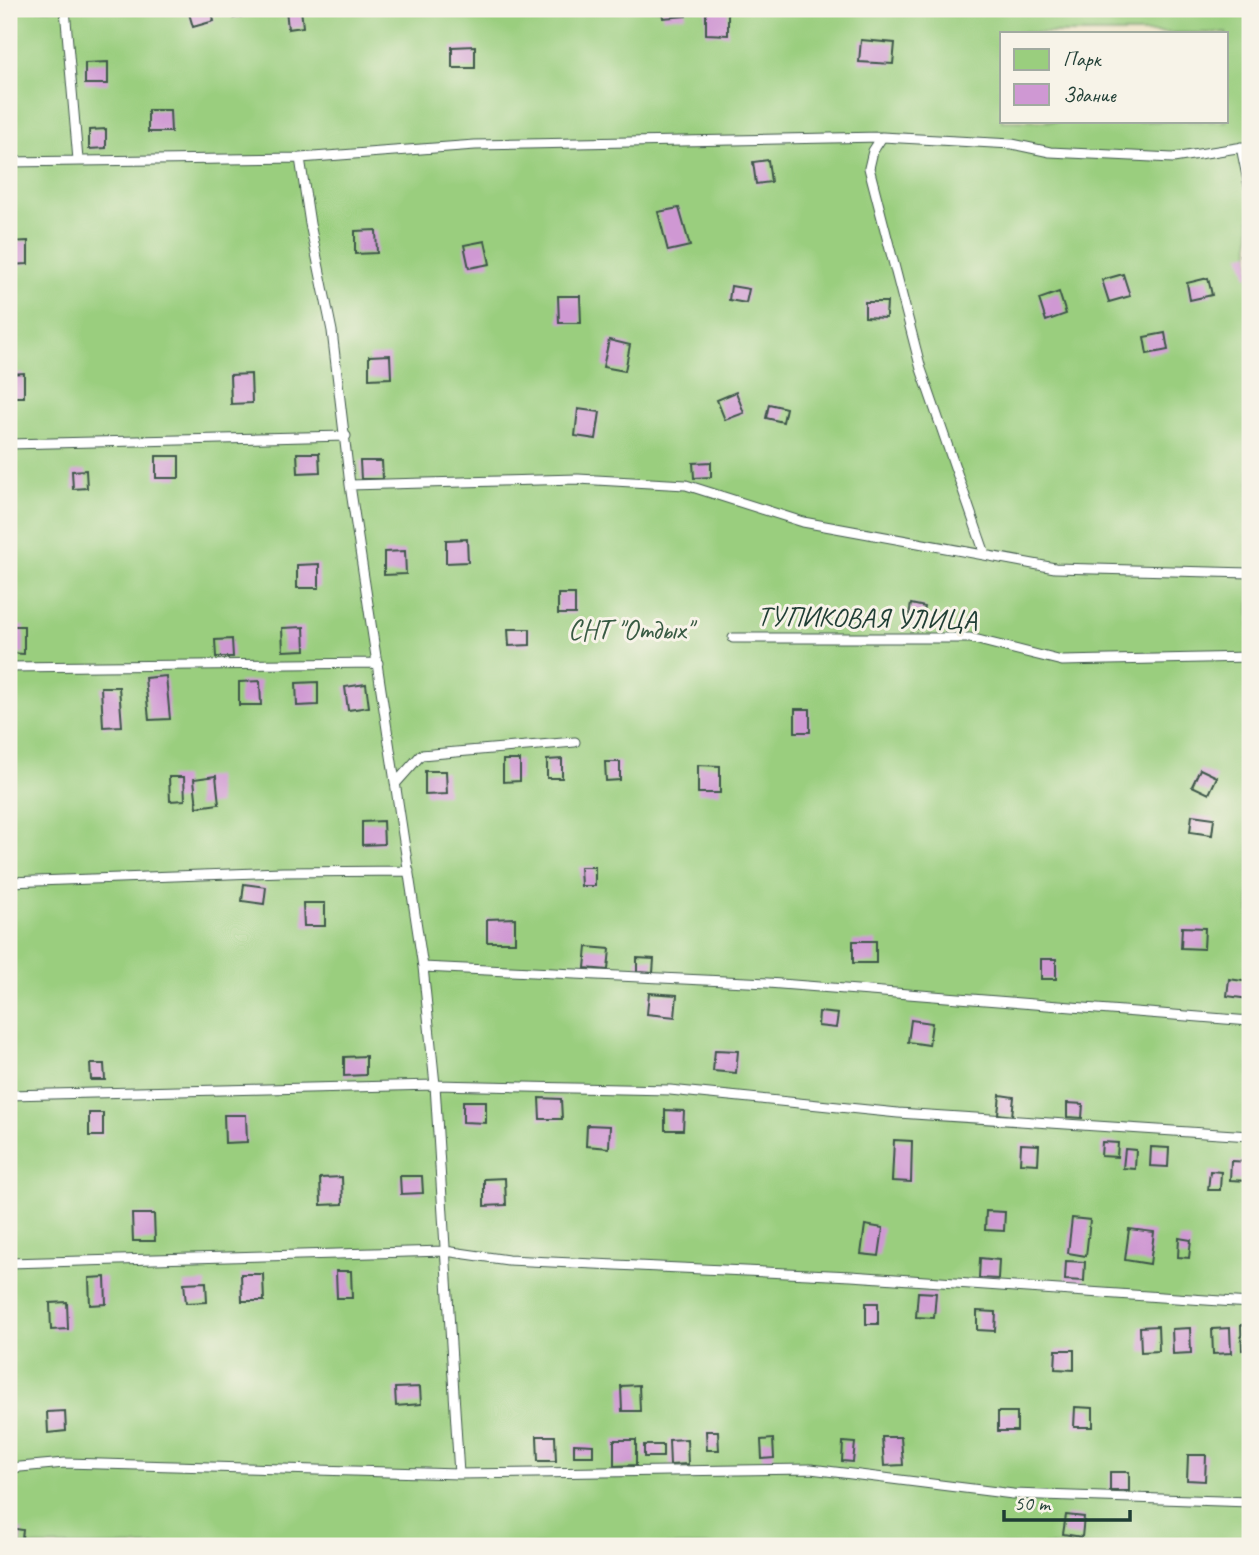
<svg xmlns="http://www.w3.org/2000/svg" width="1259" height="1555" font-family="Caveat,sans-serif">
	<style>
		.green { fill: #9ace7e; stroke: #5c8659; stroke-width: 2; fill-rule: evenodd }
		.building { fill: #cf98d3 }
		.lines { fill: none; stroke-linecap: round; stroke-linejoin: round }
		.service-casing { stroke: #3e564a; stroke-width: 11 }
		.service { stroke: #fff; stroke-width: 9 }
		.labels { text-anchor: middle; stroke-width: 6; stroke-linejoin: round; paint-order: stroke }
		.street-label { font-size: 28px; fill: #1f3d34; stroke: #f7f3e8 }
		.park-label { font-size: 28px; fill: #385a43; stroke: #f7f3e8 }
	</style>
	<rect width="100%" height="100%" fill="#f7f3e8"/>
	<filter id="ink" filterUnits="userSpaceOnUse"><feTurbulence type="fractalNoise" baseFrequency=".0143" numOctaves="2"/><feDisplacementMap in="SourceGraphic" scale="14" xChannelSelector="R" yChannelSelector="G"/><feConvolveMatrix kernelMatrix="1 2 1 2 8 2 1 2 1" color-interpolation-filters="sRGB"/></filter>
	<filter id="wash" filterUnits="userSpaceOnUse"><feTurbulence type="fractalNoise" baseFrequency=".00686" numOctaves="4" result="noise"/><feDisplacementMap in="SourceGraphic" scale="28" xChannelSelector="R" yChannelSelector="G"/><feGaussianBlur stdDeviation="1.57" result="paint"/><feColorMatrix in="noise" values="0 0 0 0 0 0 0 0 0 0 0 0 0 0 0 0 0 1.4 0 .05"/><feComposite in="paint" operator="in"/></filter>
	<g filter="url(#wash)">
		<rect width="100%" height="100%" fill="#efe4c7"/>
		<path class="green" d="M9 9H1250V1546H9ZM1002 33H1226V121H1002Z"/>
		<g id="blocks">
			<path class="building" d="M194 9H211L214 21 193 27 188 10Z
				M232 9H256L257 13 234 18Z
				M286 9H301L303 27 288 29Z
				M662 9H685L686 16 663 18Z
				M706 9H728V35L706 34Z
				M1036 9H1055L1053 15Z
				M861 40 895 43 893 64 859 62Z
				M475 46V68H452V47Z
				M108 62V84H85V63Z
				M148 110H170L171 132H148Z
				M106 129V148L89 149V130Z
				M768 160 771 182 756 184 753 162Z
				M679 208 690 246 668 251 658 212Z
				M376 230 377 253 355 254V231Z
				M28 241V264L9 265V242Z
				M485 241 490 264 469 268 464 245Z
				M1250 252V276L1247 277 1240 255Z
				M1123 274 1130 296 1109 302 1102 280Z
				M1208 278 1212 295 1190 300 1187 283Z
				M731 286 749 289 746 303 729 300Z
				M1059 292 1066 314 1046 321 1039 299Z
				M558 296H580L581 323H559Z
				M865 302H887L886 318 865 317Z
				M1165 333 1168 350 1147 354 1144 337Z
				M609 340 630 345 625 371 603 367Z
				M390 355 391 378 369 379V356Z
				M24 373V397H9V374Z
				M251 374 252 403 231 404 230 375Z
				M736 392 744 413 725 420 717 400Z
				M769 404 786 408 783 422 766 418Z
				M578 409 600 412 596 439 575 436Z
				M297 453H319L320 472 298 473Z
				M156 456H179V478H156Z
				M360 461H382L383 479H361Z
				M711 462V477L694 478 693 463Z
				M86 470 87 488 73 489 72 471Z
				M467 539 468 562 446 563V540Z
				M405 551 406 574 384 575V552Z
				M319 564V588H297V565Z
				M558 594H575V614H558Z
				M911 604 925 607 921 629 907 626Z
				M9 626H24V654L9 653Z
				M304 627 305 650 283 651 282 628Z
				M508 629H530V645L509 646Z
				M232 639 233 657H216L215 640Z
				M166 676 170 719 149 720 145 678Z
				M260 681 261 705H239V682Z
				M318 682V705L297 706 296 683Z
				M366 684 369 707 348 710 345 687Z
				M101 687H119L122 726 103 727Z
				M795 709H810V732H795Z
				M562 759V778H547V760Z
				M503 760H520V781L503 782Z
				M605 762H620V780L606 781Z
				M698 765 720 766V793H698Z
				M1200 769 1217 777 1209 794 1192 786Z
				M425 771H446L447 794 425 795Z
				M216 776 219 804 197 807 194 779Z
				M169 777H184L185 800 170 801Z
				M1192 815 1214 818 1212 835 1190 832Z
				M383 821 384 844 362 845V822Z
				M580 867H595V886H581Z
				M244 884 266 887 264 904 242 901Z
				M303 903H325V926H304Z
				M515 918V942H487V919Z
				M1182 927 1205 928 1204 949 1181 948Z
				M853 941H876V963H853Z
				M587 947 610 949 608 970 585 968Z
				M637 958 654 959 653 973 637 972Z
				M1041 959H1056V979H1041Z
				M1229 979 1250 982 1249 999 1227 996Z
				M649 993 677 995 675 1017 647 1014Z
				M819 1012 838 1014 836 1028 818 1026Z
				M911 1020 932 1023 929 1045 908 1042Z
				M715 1050 738 1051 736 1073 713 1071Z
				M366 1056V1075L344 1076V1057Z
				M90 1064H104L105 1080H91Z
				M1000 1095 1014 1097 1012 1116 998 1114Z
				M539 1098 561 1099 562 1119H540Z
				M463 1101H486V1123L463 1122Z
				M1067 1103 1083 1104 1082 1118 1067 1117Z
				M665 1110 684 1111 683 1130H665Z
				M89 1113H103V1136H89Z
				M224 1115H246L247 1142 225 1143Z
				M587 1125 610 1126 609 1148 586 1146Z
				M894 1140 912 1141 911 1182 892 1181Z
				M1102 1142 1118 1143 1117 1157 1101 1156Z
				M1021 1144 1039 1145 1038 1164 1020 1163Z
				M1151 1147 1169 1148 1168 1167 1150 1166Z
				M1125 1149 1136 1150 1135 1169 1123 1168Z
				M1231 1161 1250 1162 1248 1181 1230 1180Z
				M1210 1171 1221 1172 1220 1190H1208Z
				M400 1176H422L423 1193 401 1194Z
				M342 1177 343 1204 321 1205 320 1178Z
				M505 1178 506 1205 484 1206V1179Z
				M986 1211 1005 1212 1004 1231 985 1230Z
				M132 1214H154L155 1241H133Z
				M1072 1218 1090 1220 1086 1256 1068 1253Z
				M865 1225 883 1228 879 1256 861 1254Z
				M1129 1229 1154 1232 1150 1264 1125 1260Z
				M1179 1238 1191 1240 1189 1258 1178 1257Z
				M980 1258 999 1260 998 1279 979 1278Z
				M1066 1261 1085 1262 1084 1281 1065 1280Z
				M336 1271H351L352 1298H337Z
				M241 1274H263L264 1301H242Z
				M105 1277 106 1304 90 1305 89 1278Z
				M206 1282 207 1302 186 1303 184 1283Z
				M918 1292 936 1293 934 1318 916 1317Z
				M67 1302 68 1329 51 1330 50 1303Z
				M866 1303H878V1324H866Z
				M977 1311 996 1312 995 1331 977 1330Z
				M1250 1324V1349L1242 1350 1241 1325Z
				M1158 1326 1159 1351 1141 1352 1140 1327Z
				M1190 1328 1191 1353 1173 1354 1172 1329Z
				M1230 1328 1231 1353 1213 1354 1212 1329Z
				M1056 1350H1074V1370L1055 1369Z
				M639 1385 640 1411H622L621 1386Z
				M420 1387 421 1404 396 1406 395 1388Z
				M1075 1407 1093 1408V1427H1074Z
				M65 1411 66 1431 48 1433 47 1412Z
				M998 1412H1017V1431H998Z
				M706 1431H718L719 1450H707Z
				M537 1436H555L556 1461H538Z
				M882 1437H901L903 1465 884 1466Z
				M687 1439 688 1464 670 1465 669 1440Z
				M773 1439 774 1458 762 1459 761 1440Z
				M614 1440H636V1465L614 1466Z
				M843 1442 855 1443 853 1462 842 1461Z
				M574 1444 593 1445V1456H574Z
				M644 1445H663V1457H644Z
				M1188 1455H1206L1205 1481 1187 1480Z
				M1110 1472H1129V1491H1110Z
				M1246 1473H1250V1490H1245Z
				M1066 1515 1084 1517 1082 1537 1063 1534Z
				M9 1528 23 1530 21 1546H9Z"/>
		</g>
	</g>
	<g filter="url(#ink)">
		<use href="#blocks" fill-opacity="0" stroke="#3e564a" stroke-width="2"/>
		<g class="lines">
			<g class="service-casing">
				<path id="service" d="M65 9 78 160
					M882 137 873 151 869 168 921 369 985 554
					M1241 147 1250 191
					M300 158 310 224 332 331 350 485 423 967 435 1085 459 1474
					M9 162 300 158 475 145 882 137 1012 144 1050 152 1173 158 1250 146
					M9 444 346 436
					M350 485 578 479 686 485 803 522 1055 568 1250 573
					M733 638H970L1062 661 1250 657
					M9 667 378 663
					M396 783 421 755 575 742
					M9 882 283 872 409 871
					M423 967 768 983 1250 1021
					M9 1095 435 1085 670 1090 898 1113 1250 1136
					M9 1263 445 1251 508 1260 851 1276 1250 1303
					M9 1468 65 1463 459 1474 811 1469 1013 1494 1250 1502"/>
			</g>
			<use href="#service" class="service"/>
		</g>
	</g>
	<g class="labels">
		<g class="street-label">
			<text transform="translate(867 617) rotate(1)" y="10">ТУПИКОВАЯ УЛИЦА</text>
		</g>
		<g class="park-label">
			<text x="630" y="639">СНТ "Отдых"</text>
		</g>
	</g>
	<rect width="1259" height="1555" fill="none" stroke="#f7f3e8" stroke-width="35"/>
	<rect x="1000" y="32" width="228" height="91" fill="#f7f3e8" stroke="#a1aaa0" stroke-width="2"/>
	<rect x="1014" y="49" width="35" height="21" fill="#9ace7e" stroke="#a1aaa0" stroke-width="2"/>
	<text x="1063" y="66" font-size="21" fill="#1f3d34">Парк</text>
	<rect x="1014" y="84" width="35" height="21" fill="#cf98d3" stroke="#a1aaa0" stroke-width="2"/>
	<text x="1063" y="102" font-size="21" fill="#1f3d34">Здание</text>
	<path d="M1004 1510v10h126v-10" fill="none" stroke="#1f3d34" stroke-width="3.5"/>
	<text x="1014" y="1510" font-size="21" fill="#1f3d34" stroke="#f7f3e8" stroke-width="5" paint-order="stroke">50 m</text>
</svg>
